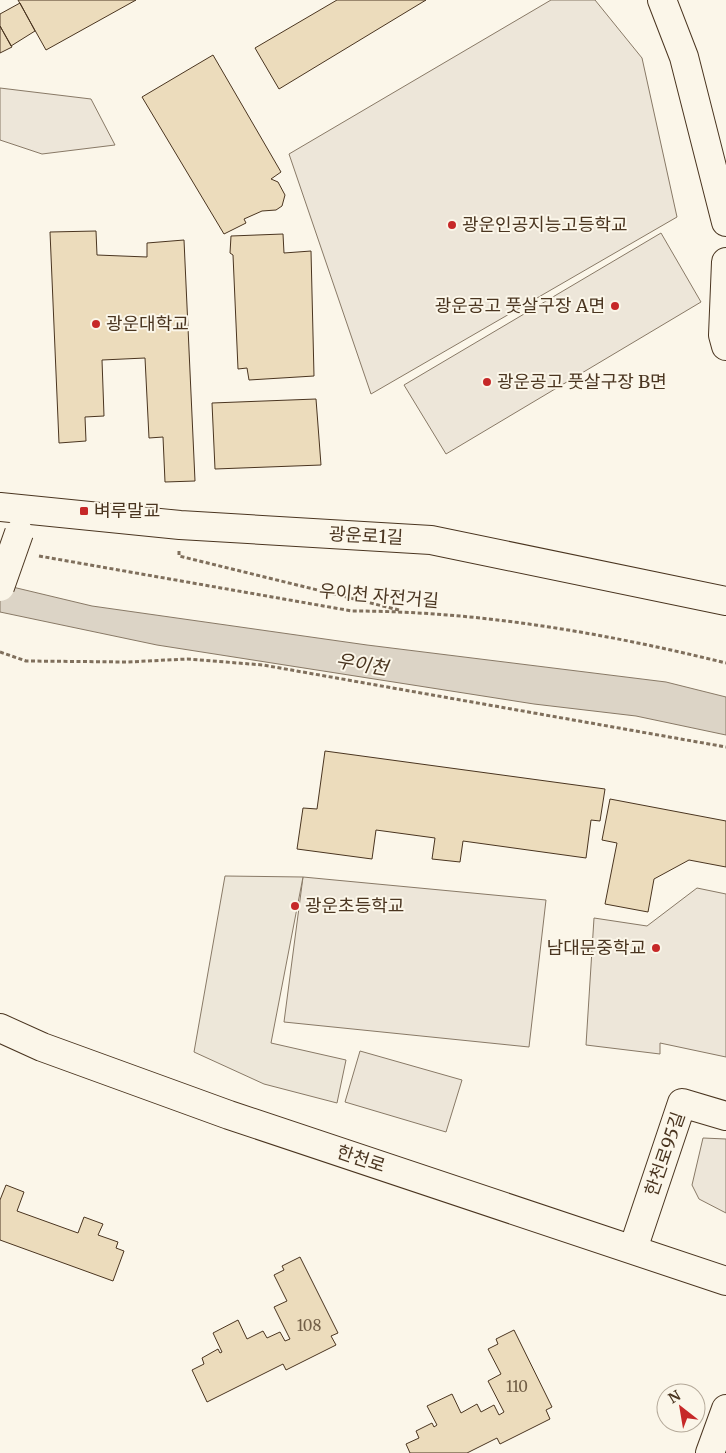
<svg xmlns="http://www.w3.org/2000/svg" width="726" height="1453" font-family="Merriweather,'Noto Sans KR',serif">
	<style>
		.green { fill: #ede6d9; stroke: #887966 }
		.parking { fill: #ede7d9; stroke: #887966 }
		.water { fill: #dcd4c6; stroke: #887966 }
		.building { fill: #ecdcbc; stroke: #4a3520 }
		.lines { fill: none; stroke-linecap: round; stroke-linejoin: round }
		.minor-casing { stroke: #4a3520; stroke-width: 30 }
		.major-casing { stroke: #4a3520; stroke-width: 30 }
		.path { stroke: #7f6f5c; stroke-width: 3; stroke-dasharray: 4 2.5; stroke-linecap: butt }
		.minor { stroke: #fbf6e9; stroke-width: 28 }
		.major { stroke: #fbf6e9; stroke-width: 28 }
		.minor-bridge-casing { stroke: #4a3520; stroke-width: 30; stroke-linecap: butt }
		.minor-bridge { stroke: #fbf6e9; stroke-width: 28 }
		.poi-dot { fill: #c62828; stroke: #fbf6e9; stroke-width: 2 }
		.labels { text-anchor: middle; stroke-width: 4; stroke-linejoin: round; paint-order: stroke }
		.number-label { font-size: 15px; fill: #725f47 }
		.poi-label { font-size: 18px; fill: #4a3520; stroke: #fbf6e9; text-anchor: start }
		.street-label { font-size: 18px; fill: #4a3520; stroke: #fbf6e9 }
		.water-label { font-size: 19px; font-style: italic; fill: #4a3520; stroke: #fbf6e9 }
	</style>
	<rect width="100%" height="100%" fill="#fbf6e9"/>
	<path class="green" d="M551 0H595L642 58 677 217 371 394 289 154Z
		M0 88 91 99 115 145 42 154 0 140Z
		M661 233 701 302 446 454 404 385Z
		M303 877 546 900 529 1047 284 1022Z
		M697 888 726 894V1057L660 1043V1054L586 1045 594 918 647 926Z
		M360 1051 462 1080 446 1132 345 1102Z
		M703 1138 726 1139V1213L699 1199 692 1185Z"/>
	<path class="parking" d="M225 876 303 877 271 1043 346 1060 337 1103 264 1084 194 1052Z"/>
	<path class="water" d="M0 584 92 606 367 645 666 682 726 697V735L636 716 534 704 157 645 0 612Z"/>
	<path class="building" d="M18 0H136L46 50Z
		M337 0H426L279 89 255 48Z
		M20 3 35 31 11 46 0 26V14Z
		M0 26 12 47 0 53Z
		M213 55 281 172 271 179 278 182 285 195 282 206 276 210 262 211 244 219 246 223 224 234 142 97Z
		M96 231 97 255 147 257V243L184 240 195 481 165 482 163 437 149 438 145 358 102 360 104 416 85 417 86 441 59 443 50 232Z
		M283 234 284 253 311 251 314 376 249 380 247 368 238 369 233 255 230 253 231 236Z
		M316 399 321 465 215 469 212 403Z
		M325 751 605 789 600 821 591 820 586 858 463 841 460 862 432 859 435 838 376 830 372 859 297 849 303 808 317 809Z
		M610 799 726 821V867L689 860 654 879 648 912 605 904 617 843 602 840Z
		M6 1185 24 1192 17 1211 78 1233 84 1217 103 1224 98 1235 118 1242 116 1248 124 1251 113 1281 0 1240V1200Z
		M300 1257 338 1333 331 1336 336 1345 286 1370 283 1364 207 1402 192 1370 204 1364 202 1358 218 1349 220 1353 222 1352 213 1333 238 1320 247 1339 263 1331 267 1338 280 1332 285 1341 290 1339 274 1307 287 1301 274 1275 284 1270 282 1266Z
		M514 1330 552 1407 546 1410 550 1419 500 1444 497 1438 467 1453H410L406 1444 419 1438 416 1431 432 1423 434 1427 437 1425 427 1406 452 1394 461 1413 477 1404 481 1412 494 1405 499 1415 504 1412 488 1381 501 1374 488 1349 498 1344 496 1339Z"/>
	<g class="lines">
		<g class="minor-casing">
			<path id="minor" d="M662 0 684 57 726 222
				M726 262 723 335 726 346
				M0 507 180 525 431 540 726 601
				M633 1249 682 1103 726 1116
				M710 1453 726 1409"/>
		</g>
		<g class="major-casing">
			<path id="major" d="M0 1028 42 1047 229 1115 726 1281"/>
		</g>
		<path class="path" d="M179 551V556L399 610
			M39 556 352 611C478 611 605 633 726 663
			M0 652 26 661 128 662 187 659 263 665 726 747"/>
		<use href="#minor" class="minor"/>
		<use href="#major" class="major"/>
		<g class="minor-bridge-casing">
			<path id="minor-bridge" d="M0 587 19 533"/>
		</g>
		<use href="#minor-bridge" class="minor-bridge"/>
	</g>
	<g class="poi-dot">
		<circle cx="452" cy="225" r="5"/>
		<circle cx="615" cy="306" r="5"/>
		<circle cx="96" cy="324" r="5"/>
		<circle cx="487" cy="382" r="5"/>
		<rect x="79" y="506" width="10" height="10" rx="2.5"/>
		<circle cx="295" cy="906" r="5"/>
		<circle cx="656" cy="948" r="5"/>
	</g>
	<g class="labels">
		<g class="number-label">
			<text x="309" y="1331">108</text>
			<text x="517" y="1392">110</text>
		</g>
		<g class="poi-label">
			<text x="462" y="231">광운인공지능고등학교</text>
			<text x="605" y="312" text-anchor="end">광운공고 풋살구장 A면</text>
			<text x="106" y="330">광운대학교</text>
			<text x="497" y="388">광운공고 풋살구장 B면</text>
			<text x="94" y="517">벼루말교</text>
			<text x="305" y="912">광운초등학교</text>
			<text x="646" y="954" text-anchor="end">남대문중학교</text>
		</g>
		<g class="street-label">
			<text transform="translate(366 536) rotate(3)" y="6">광운로1길</text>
			<text transform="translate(379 596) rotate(5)" y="6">우이천 자전거길</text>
			<text transform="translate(665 1154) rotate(-71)" y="6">한천로95길</text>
			<text transform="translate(361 1159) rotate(18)" y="6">한천로</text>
		</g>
		<g class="water-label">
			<text transform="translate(362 664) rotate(9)" y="7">우이천</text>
		</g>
	</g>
	<g transform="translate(681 1408) rotate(329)"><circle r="24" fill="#fbf6e9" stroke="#b4a999"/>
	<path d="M0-4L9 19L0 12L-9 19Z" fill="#c62828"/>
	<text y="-8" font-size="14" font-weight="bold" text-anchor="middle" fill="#4a3520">N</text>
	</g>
</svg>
